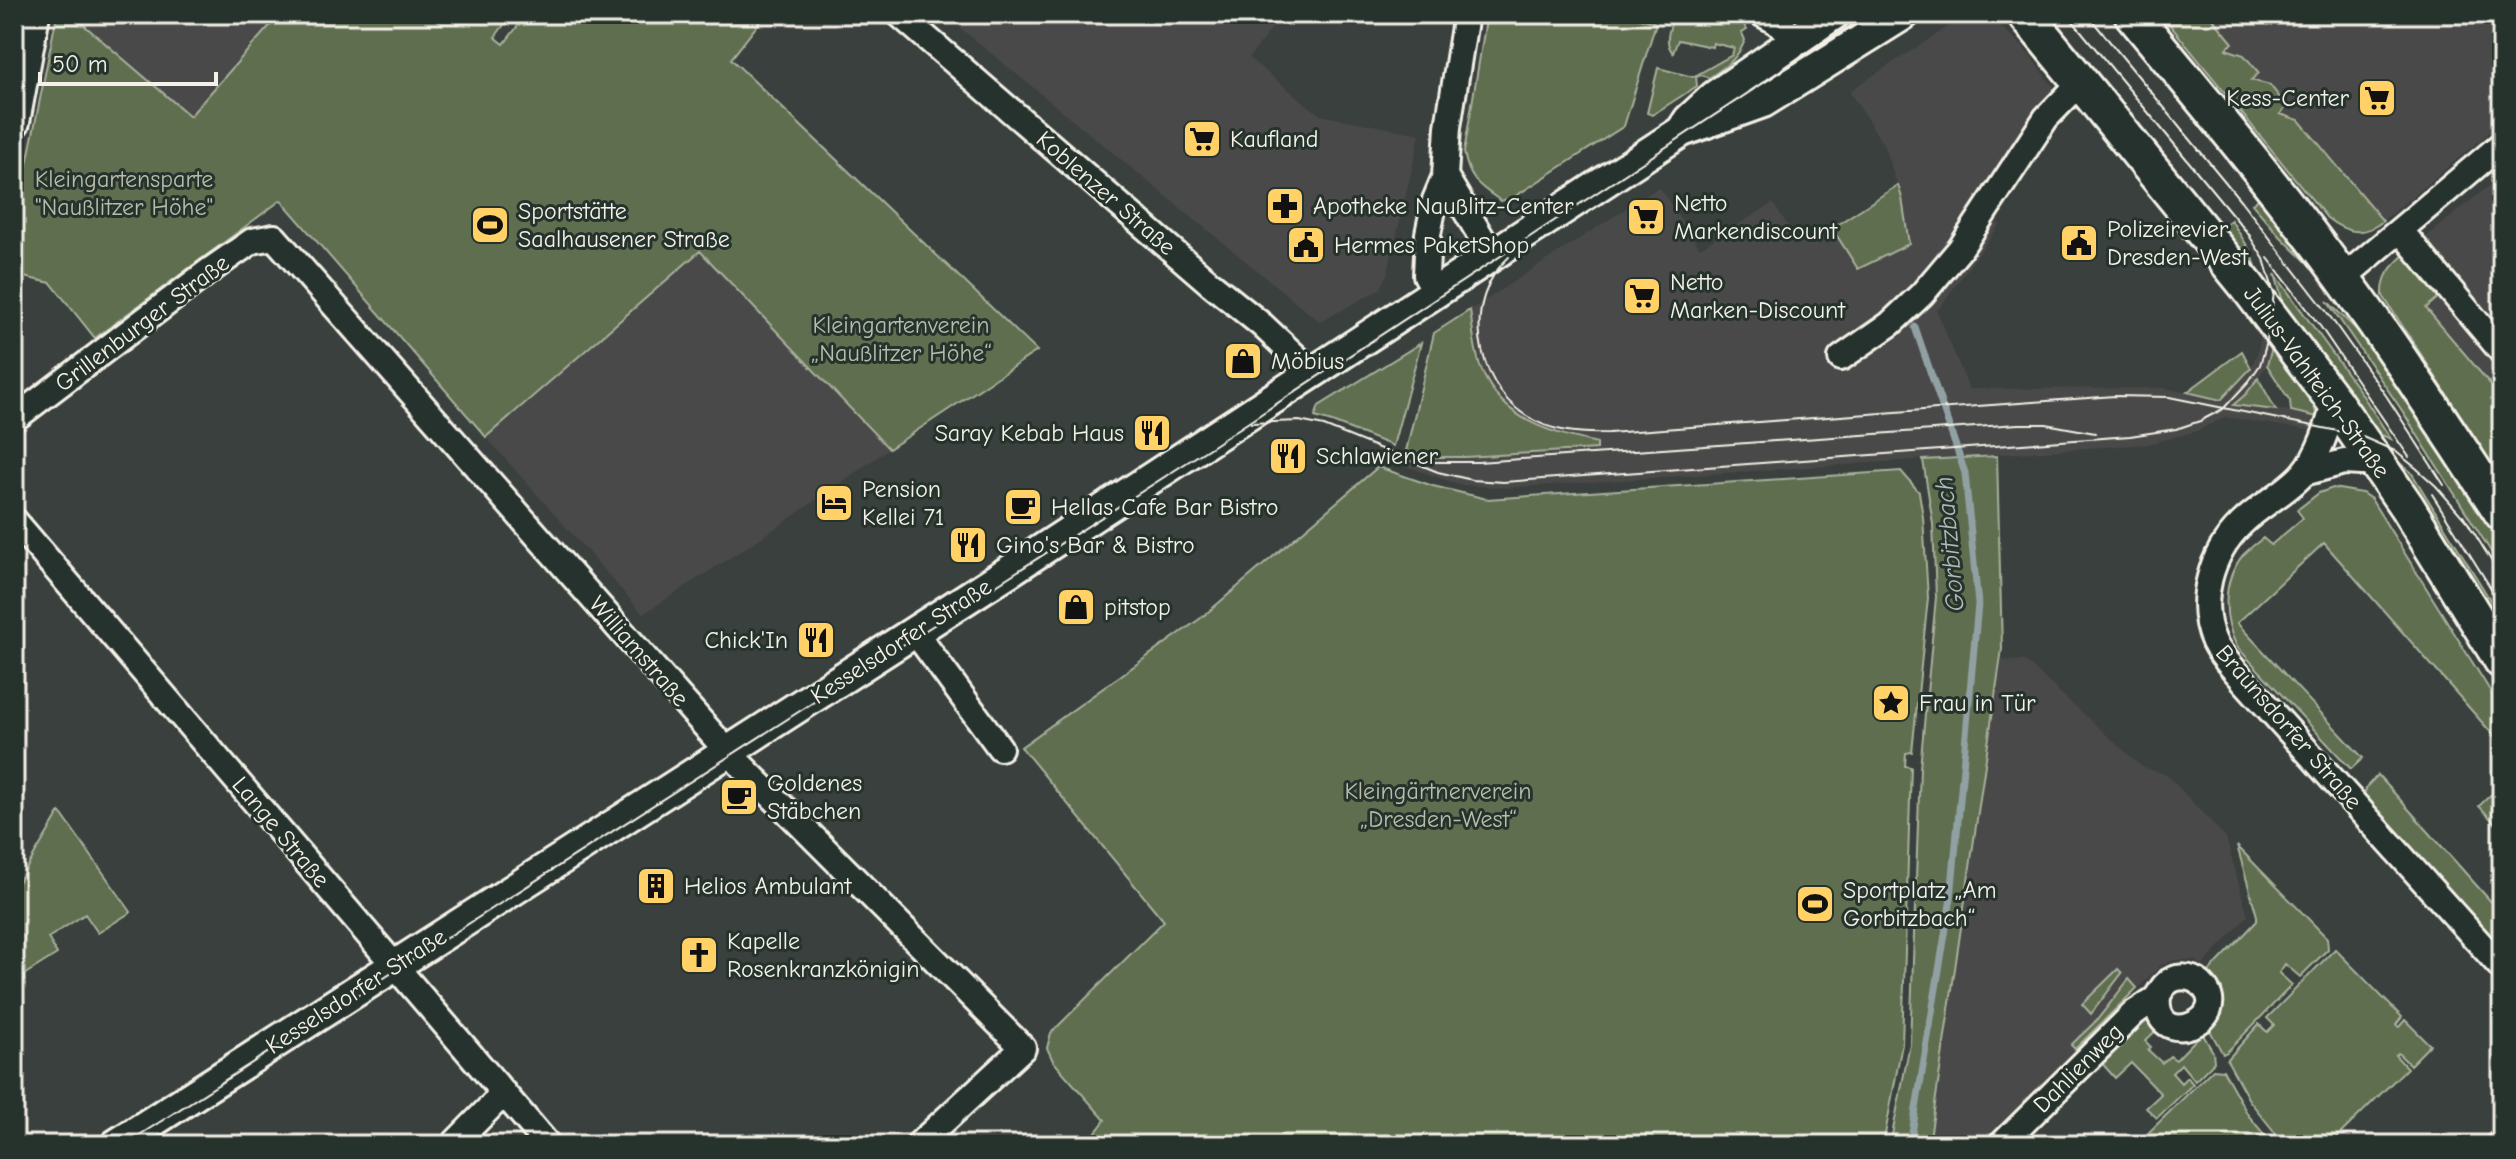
<svg xmlns="http://www.w3.org/2000/svg" width="2516" height="1159" font-family="'Comic Neue',sans-serif">
	<style>
		.built { fill: #484948 }
		.green { fill: #5e6e50; stroke: #a9b09c; stroke-width: 2 }
		.lines { fill: none; stroke-linecap: round; stroke-linejoin: round }
		.stream { stroke: #91a1a3; stroke-width: 7 }
		.minor-casing { stroke: #f4f1e8; stroke-width: 30 }
		.tertiary-casing { stroke: #f4f1e8; stroke-width: 36 }
		.secondary-casing { stroke: #f4f1e8; stroke-width: 40 }
		.minor { stroke: #26332d; stroke-width: 24 }
		.tertiary { stroke: #26332d; stroke-width: 30 }
		.secondary { stroke: #26332d; stroke-width: 34 }
		.tram { stroke: #f4f1e8; stroke-width: 2 }
		.labels { text-anchor: middle; stroke-width: 6; stroke-linejoin: round; paint-order: stroke }
		.poi-label { font-size: 24px; fill: #f4f1e8; stroke: #26332d; text-anchor: start }
		.park-label { font-size: 24px; fill: #b8bdab; stroke: #26332d }
		.street-label { font-size: 24px; fill: #f4f1e8; stroke: #26332d }
		.water-label { font-size: 26px; font-style: italic; fill: #b2bbba; stroke: #26332d }
	</style>
	<rect width="100%" height="100%" fill="#3a403d"/>
	<filter id="ink" filterUnits="userSpaceOnUse"><feTurbulence type="fractalNoise" baseFrequency=".0125" numOctaves="2"/><feDisplacementMap in="SourceGraphic" scale="16" xChannelSelector="R" yChannelSelector="G"/><feConvolveMatrix kernelMatrix="1 2 1 2 8 2 1 2 1" color-interpolation-filters="sRGB"/></filter>
	<g filter="url(#ink)">
		<path class="built" d="M71 14H280L190 116Z
			M943 14H1283L1249 58 1320 115 1420 134 1388 272 1380 289 1320 322Z
			M2161 14H2502V122L2374 228 2358 233 2347 230 2327 218Z
			M1976 16 1997 23 2022 46 2055 89 1974 212 2000 224 1937 311 1969 389 2165 388 2221 400 2251 368 2258 351 2263 326 2274 341 2272 352 2267 365 2258 378 2246 394 2234 405 2291 411 2317 417 2314 431 2225 417 2197 431 2148 444 1506 488 1460 485 1402 465 1406 451 1436 457H1465L1597 449V443L1549 432 1514 413 1494 390 1482 371 1470 310 1659 187 1700 248 1773 203 1799 242 1829 223 1858 268 1902 198 1883 144 1849 91 1959 20Z
			M2502 175V485L2386 304 2383 288 2384 280 2392 265Z
			M700 250 889 449 779 526 643 614 486 437Z
			M2000 660 2025 661 2142 767 2167 775 2226 838 2248 916 2202 966 2196 960H2175L2160 966 1981 1145H1929Z"/>
		<path class="green" d="M57 14H71L190 116 280 14H512L495 37 504 44 527 14H766L731 59 1037 351 889 449 700 251 486 437 281 200 95 338 51 283 14 275V229Z
			M1487 14H1627L1656 23 1624 126 1514 197 1501 201C1478 185 1469 180 1464 152Z
			M1674 14 1736 20 1743 23 1747 30 1742 33 1745 40C1738 59 1725 67 1709 78L1702 75 1696 77 1697 86 1652 115 1647 113 1658 68 1693 77 1732 55 1734 48 1713 43 1712 47 1678 40 1673 53C1663 41 1670 29 1674 14Z
			M2161 14H2209L2233 43 2226 49 2244 55 2259 73 2251 80 2270 85 2287 107 2280 114 2299 120 2383 221C2363 237 2346 233 2327 218Z
			M1898 185 1902 198 1909 244 1858 269 1832 228Z
			M2264 195 2325 280 2280 236 2252 204Z
			M2231 220 2251 252 2258 272 2255 275 2219 229Z
			M2405 254 2440 296 2426 308 2502 398V479L2383 296C2382 277 2390 267 2405 254Z
			M2275 274 2359 390 2391 439 2372 431 2285 309Z
			M2327 301 2364 337 2472 490 2502 539V569L2401 409Z
			M1470 310C1473 329 1474 352 1482 371 1504 421 1549 432 1597 443V449L1465 457H1436L1406 451 1434 333Z
			M2274 341 2311 396 2317 417 2291 411 2290 401 2267 365Z
			M1421 343 1393 446 1332 422 1315 417 1319 406Z
			M2242 351 2251 368 2221 400 2187 392Z
			M2258 378 2276 410 2233 405 2246 394Z
			M2389 455 2411 472 2502 619V634Z
			M1997 456 2002 649 1929 1145H1890L1910 1044 1920 768 1936 597 1933 524 1923 460Z
			M1378 467 1433 486 1487 499 1901 471 1919 492 1923 517 1928 598 1912 752 1906 753 1905 766 1911 767 1902 1044 1883 1145H1086L1105 1120 1053 1061 1047 1048 1051 1033 1164 921 1021 747 1201 618Z
			M2333 488 2362 493 2371 499 2502 710V745L2324 543 2237 623 2363 758 2351 769 2237 647C2223 618 2221 582 2243 555 2249 549 2256 543 2263 538L2271 545 2303 518 2297 510 2319 493Z
			M2378 775 2502 914V954L2363 798 2367 786Z
			M2502 784V831L2479 806Z
			M60 812 131 912 98 933 85 914 48 938 57 954 14 981V889Z
			M2237 846 2327 938 2328 949 2300 977 2285 964 2279 973 2292 985 2227 1052 2223 1054 2208 1027 2206 975 2257 921V916Z
			M2335 949 2402 1017 2396 1025 2399 1027 2405 1020 2430 1045 2410 1065 2398 1053 2395 1055 2407 1068 2329 1145H2285L2249 1100 2227 1060 2259 1024 2267 1032 2274 1025 2267 1018Z
			M2118 969 2122 973 2091 1014 2082 1004Z
			M2129 979 2137 988 2075 1049 2071 1045 2097 1020Z
			M2146 1017 2161 1026 2145 1041 2151 1047 2148 1050 2162 1063 2170 1056 2176 1060 2202 1033 2213 1052 2214 1062 2195 1081 2181 1064 2172 1073 2181 1083 2187 1077 2193 1084 2157 1118 2146 1108 2161 1094 2131 1063 2115 1078 2100 1061Z
			M2213 1069 2223 1070 2248 1115 2273 1145H2136Z"/>
		<g class="lines">
			<path class="stream" d="M1910 1145 1951 898 1978 604 1965 473 1915 327"/>
			<g class="minor-casing">
				<path id="minor" d="M899 14 1211 284 1262 325 1313 373
					M1762 14 1775 21 1797 39
					M1445 176 1492 255
					M2400 230 2502 352
					M2343 278 2502 144
					M1436 293 1426 275 1428 234 1435 200 1445 176 1448 127 1466 14
					M1841 358 1890 324 1922 294 1960 249 2046 118 2081 82
					M2334 401C2330 423 2319 456 2303 474 2286 493 2260 505 2241 524 2211 553 2196 602 2214 642 2221 657 2234 669 2244 681L2502 968
					M14 419 209 271 252 241 274 237 728 752 1023 1048 918 1145
					M2304 473 2344 462 2379 464
					M14 520 548 1145
					M915 632 1000 748
					M453 1145 504 1093
					M2001 1145 2134 1013C2141 1008 2148 1004 2155 999 2160 994 2161 988 2166 984 2175 975 2191 975 2201 984 2238 1019 2152 1055 2158 996
					M2498 1145 2502 1141"/>
			</g>
			<g class="tertiary-casing">
				<path id="tertiary" d="M14 122 34 14
					M1683 129 1689 120 1715 96 1834 14
					M116 1145 1014 568 1682 131 1763 102 1904 14"/>
			</g>
			<g class="secondary-casing">
				<path id="secondary" d="M2025 14 2247 286 2334 401 2407 507 2502 661
					M2132 14C2203 100 2275 186 2341 276 2398 353 2449 433 2502 513"/>
			</g>
			<use href="#minor" class="minor"/>
			<use href="#tertiary" class="tertiary"/>
			<use href="#secondary" class="secondary"/>
			<path class="tram" d="M2067 14 2250 236
				M2087 14 2241 201 2324 308 2387 397 2444 485
				M1509 257C1462 299 1474 381 1525 415 1550 432 1580 434 1609 433L2115 396 2169 397 2358 435 2395 451 2416 468 2436 486 2469 524
				M2268 258 2320 326 2409 457
				M1251 423 1299 421 1324 426 1438 472 1472 480 1503 482 2130 436 2176 429 2200 421 2223 409 2249 381 2260 365 2267 342 2274 293 2264 259 2245 229
				M1433 462H1478L2018 424H2046L2095 433
				M2432 494 2502 606
				M2463 515 2502 578
				M124 1145 1211 447 1868 14"/>
		</g>
	</g>
	<defs>
		<g id="supermarket-square" transform="scale(2)"><rect x="-9" y="-9" width="18" height="18" rx="4" fill="#ffd166" stroke="#26332d"/><path d="M-6-5.5h2.5l.6 2H6L4.5 2H-2.5L-4.4-4H-6ZM-1.5 3.2a1.3 1.3 0 1 0 .1 0ZM3 3.2a1.3 1.3 0 1 0 .1 0Z" fill="#111"/></g>
		<g id="pharmacy-square" transform="scale(2)"><rect x="-9" y="-9" width="18" height="18" rx="4" fill="#ffd166" stroke="#26332d"/><path d="M-2-6h4v4h4v4h-4v4h-4v-4h-4v-4h4Z" fill="#111"/></g>
		<g id="stadium-square" transform="scale(2)"><rect x="-9" y="-9" width="18" height="18" rx="4" fill="#ffd166" stroke="#26332d"/><path d="M0-5a6.5 5 0 1 0 0 10a6.5 5 0 1 0 0-10ZM-3.5-1.8h7v3.6h-7Z" fill="#111"/></g>
		<g id="civic-square" transform="scale(2)"><rect x="-9" y="-9" width="18" height="18" rx="4" fill="#ffd166" stroke="#26332d"/><path d="M-.6-6.5H3V-4.5H.6V-3L4-1V1h2V6H-6V1h2V-1L-.6-3ZM-1.2 2.5V6h2.4V2.5Z" fill="#111"/></g>
		<g id="shop-square" transform="scale(2)"><rect x="-9" y="-9" width="18" height="18" rx="4" fill="#ffd166" stroke="#26332d"/><path d="M-5-2.5h2.3a2.7 3.5 0 0 1 5.4 0H5L5.5 6h-11ZM-1.5-2.5h3a1.5 2.3 0 0 0-3 0Z" fill="#111"/></g>
		<g id="restaurant-square" transform="scale(2)"><rect x="-9" y="-9" width="18" height="18" rx="4" fill="#ffd166" stroke="#26332d"/><path d="M-5-6h1v4h1v-4h1v4h1v-4h1v5L-1.5 .5V6h-2V.5L-5-1ZM5-6V6H3V1.5H1.5Q1.5-4 5-6Z" fill="#111"/></g>
		<g id="hotel-square" transform="scale(2)"><rect x="-9" y="-9" width="18" height="18" rx="4" fill="#ffd166" stroke="#26332d"/><path d="M-6-4.5h1.5V1H6V5H4.5V3h-9V5H-6ZM-4 0a1.8 1.8 0 1 1 3.6 0ZM.5 0V-2.5h3Q6-2.5 6 0Z" fill="#111"/></g>
		<g id="cafe-square" transform="scale(2)"><rect x="-9" y="-9" width="18" height="18" rx="4" fill="#ffd166" stroke="#26332d"/><path d="M-5.5-4.5H6V0H3Q3 3.5 0 3.5H-2.5Q-5.5 3.5-5.5 0ZM3-3.2v2h1.7v-2ZM-6 4.5H4V6H-6Z" fill="#111"/></g>
		<g id="sight-square" transform="scale(2)"><rect x="-9" y="-9" width="18" height="18" rx="4" fill="#ffd166" stroke="#26332d"/><path d="M0-6L1.8-2.2L6-1.7L2.9 1.2L3.7 5.4L0 3.3L-3.7 5.4L-2.9 1.2L-6-1.7L-1.8-2.2Z" fill="#111"/></g>
		<g id="building-square" transform="scale(2)"><rect x="-9" y="-9" width="18" height="18" rx="4" fill="#ffd166" stroke="#26332d"/><path d="M-4-6H4V6H1V3H-1V6H-4ZM-2.5-4.3h1.7v1.8h-1.7ZM.8-4.3h1.7v1.8H.8ZM-2.5-1h1.7V.8h-1.7ZM.8-1h1.7V.8H.8Z" fill="#111"/></g>
		<g id="church-square" transform="scale(2)"><rect x="-9" y="-9" width="18" height="18" rx="4" fill="#ffd166" stroke="#26332d"/><path d="M-1.2-6h2.4v3.5h3.3v2.4h-3.3V6h-2.4V-.1h-3.3v-2.4h3.3Z" fill="#111"/></g>
	</defs>
	<g fill-rule="evenodd">
		<use href="#supermarket-square" x="2377" y="98"/>
		<use href="#supermarket-square" x="1202" y="139"/>
		<use href="#pharmacy-square" x="1285" y="206"/>
		<use href="#supermarket-square" x="1646" y="217"/>
		<use href="#stadium-square" x="490" y="225"/>
		<use href="#civic-square" x="2079" y="243"/>
		<use href="#civic-square" x="1306" y="245"/>
		<use href="#supermarket-square" x="1642" y="296"/>
		<use href="#shop-square" x="1243" y="361"/>
		<use href="#restaurant-square" x="1152" y="433"/>
		<use href="#restaurant-square" x="1288" y="456"/>
		<use href="#hotel-square" x="834" y="503"/>
		<use href="#cafe-square" x="1023" y="507"/>
		<use href="#restaurant-square" x="968" y="545"/>
		<use href="#shop-square" x="1076" y="607"/>
		<use href="#restaurant-square" x="816" y="640"/>
		<use href="#sight-square" x="1891" y="703"/>
		<use href="#cafe-square" x="739" y="797"/>
		<use href="#building-square" x="656" y="886"/>
		<use href="#stadium-square" x="1815" y="904"/>
		<use href="#church-square" x="699" y="955"/>
	</g>
	<g class="labels">
		<g class="poi-label">
			<text x="2349" y="106" text-anchor="end">Kess-Center</text>
			<text x="1230" y="147">Kaufland</text>
			<text x="1674" y="211">Netto<tspan x="1674" dy="28">Markendiscount</tspan></text>
			<text x="1313" y="214">Apotheke Naußlitz-Center</text>
			<text x="518" y="219">Sportstätte<tspan x="518" dy="28">Saalhausener Straße</tspan></text>
			<text x="2107" y="237">Polizeirevier<tspan x="2107" dy="28">Dresden-West</tspan></text>
			<text x="1334" y="253">Hermes PaketShop</text>
			<text x="1670" y="290">Netto<tspan x="1670" dy="28">Marken-Discount</tspan></text>
			<text x="1271" y="369">Möbius</text>
			<text x="1124" y="441" text-anchor="end">Saray Kebab Haus</text>
			<text x="1316" y="464">Schlawiener</text>
			<text x="862" y="497">Pension<tspan x="862" dy="28">Kellei 71</tspan></text>
			<text x="1051" y="515">Hellas Cafe Bar Bistro</text>
			<text x="996" y="553">Gino's Bar &amp; Bistro</text>
			<text x="1104" y="615">pitstop</text>
			<text x="788" y="648" text-anchor="end">Chick'In</text>
			<text x="1919" y="711">Frau in Tür</text>
			<text x="767" y="791">Goldenes<tspan x="767" dy="28">Stäbchen</tspan></text>
			<text x="684" y="894">Helios Ambulant</text>
			<text x="1843" y="898">Sportplatz „Am<tspan x="1843" dy="28">Gorbitzbach“</tspan></text>
			<text x="727" y="949">Kapelle<tspan x="727" dy="28">Rosenkranzkönigin</tspan></text>
		</g>
		<g class="park-label">
			<text x="124" y="187">Kleingartensparte<tspan x="124" dy="28">"Naußlitzer Höhe"</tspan></text>
			<text x="901" y="333">Kleingartenverein<tspan x="901" dy="28">„Naußlitzer Höhe“</tspan></text>
			<text x="1438" y="799">Kleingärtnerverein<tspan x="1438" dy="28">„Dresden-West“</tspan></text>
		</g>
		<g class="street-label">
			<text transform="translate(1106 193) rotate(41)" y="8">Koblenzer Straße</text>
			<text transform="translate(142 323) rotate(-37)" y="8">Grillenburger Straße</text>
			<text transform="translate(2317 382) rotate(54)" y="8">Julius-Vahlteich-Straße</text>
			<text transform="translate(901 641) rotate(-33)" y="8">Kesselsdorfer Straße</text>
			<text transform="translate(639 651) rotate(49)" y="8">Williamstraße</text>
			<text transform="translate(2289 727) rotate(49)" y="8">Braunsdorfer Straße</text>
			<text transform="translate(281 832) rotate(50)" y="8">Lange Straße</text>
			<text transform="translate(356 991) rotate(-33)" y="8">Kesselsdorfer Straße</text>
			<text transform="translate(2078 1068) rotate(-45)" y="8">Dahlienweg</text>
		</g>
		<g class="water-label">
			<text transform="translate(1949 544) rotate(-95)" y="9">Gorbitzbach</text>
		</g>
	</g>
	<rect width="2516" height="1159" fill="none" stroke="#26332d" stroke-width="48"/>
	<rect x="24" y="24" width="2468" height="1111" fill="none" stroke="#f4f1e8" stroke-width="3" filter="url(#ink)"/>
	<path d="M40 72v12h176v-12" fill="none" stroke="#f4f1e8" stroke-width="4"/>
	<text x="52" y="72" font-size="24" fill="#f4f1e8" stroke="#26332d" stroke-width="6" paint-order="stroke">50 m</text>
</svg>
